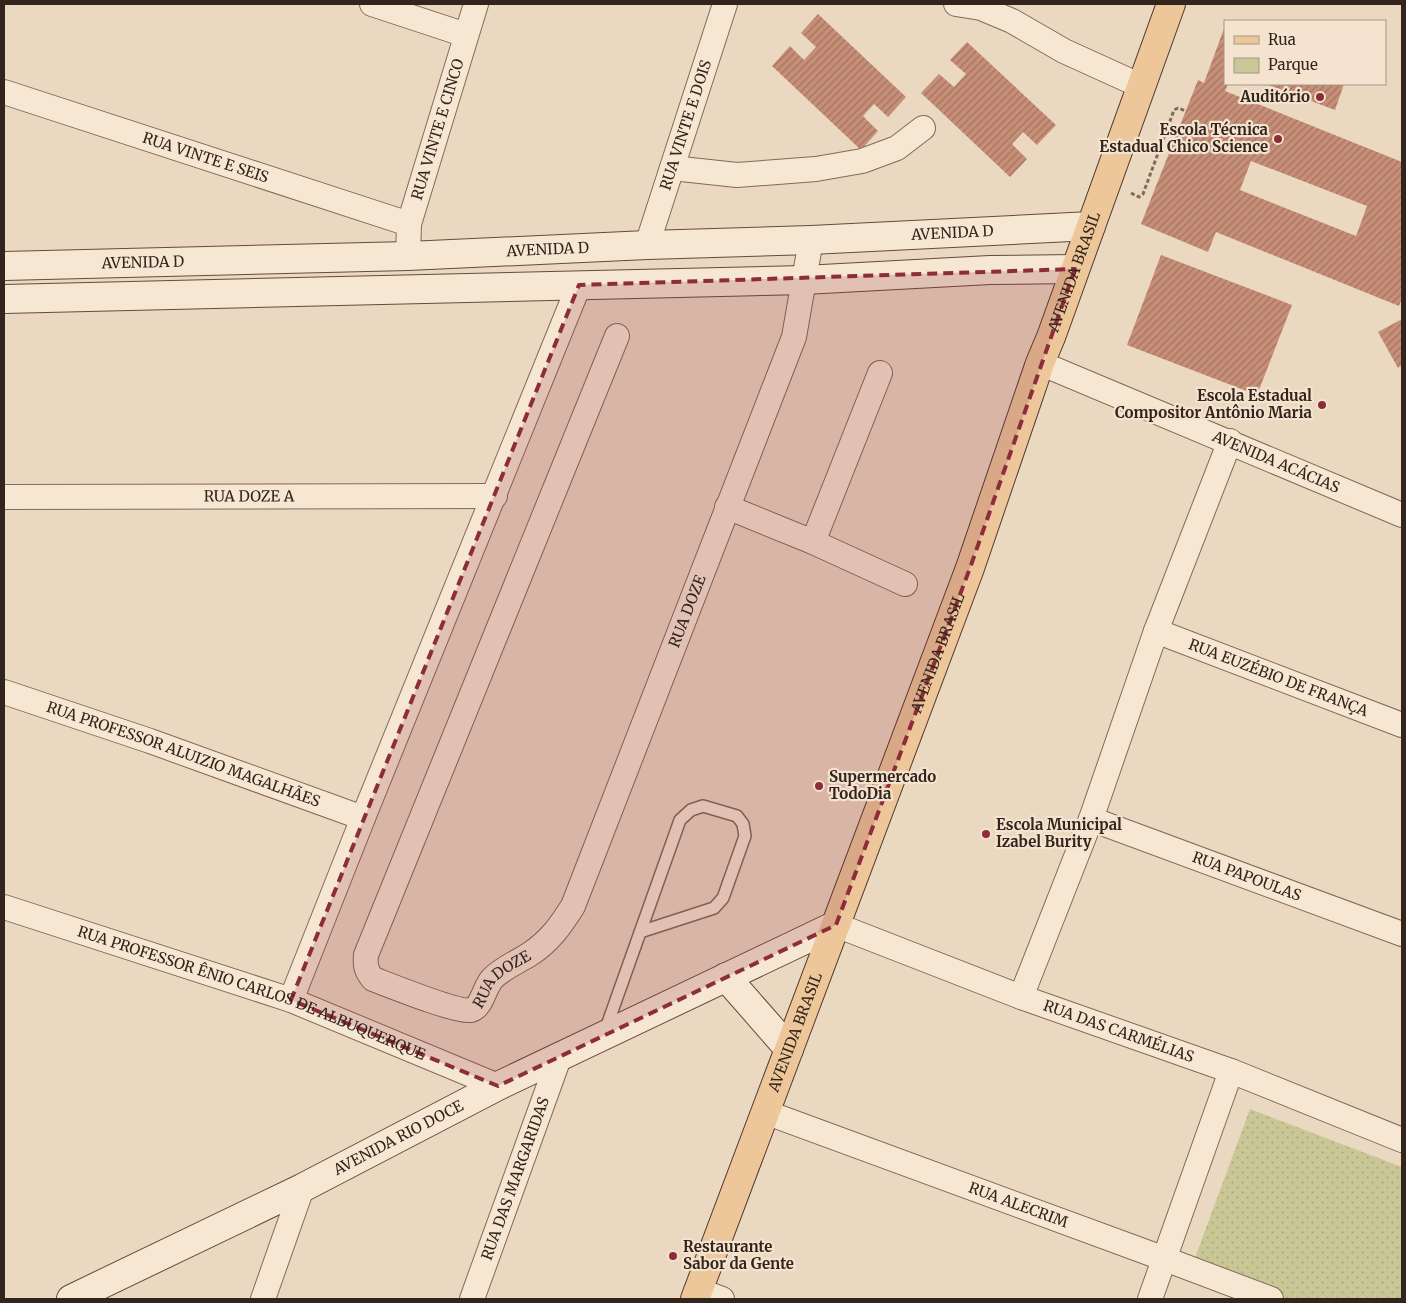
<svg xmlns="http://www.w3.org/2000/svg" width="1406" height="1303" font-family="Merriweather,serif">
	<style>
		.green { fill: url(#green-dots) }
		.building { fill: url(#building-hatch); fill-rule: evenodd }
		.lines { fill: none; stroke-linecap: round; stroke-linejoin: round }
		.lane-casing { stroke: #826a59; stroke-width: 14 }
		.street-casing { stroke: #826a59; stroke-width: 26 }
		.secondary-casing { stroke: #644b3c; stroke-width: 30 }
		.primary-casing { stroke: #50392d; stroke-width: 30 }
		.path { stroke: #826a59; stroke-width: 3; stroke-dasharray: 4 2.5; stroke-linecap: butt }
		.lane { stroke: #f6e7d2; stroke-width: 11 }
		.street { stroke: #f6e7d2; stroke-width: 24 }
		.secondary { stroke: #f6e7d2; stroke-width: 28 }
		.primary { stroke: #edc799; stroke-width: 28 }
		.marked { fill: #8e2d3a; fill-opacity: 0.2; stroke: #8e2d3a; stroke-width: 4; stroke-dasharray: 10 6; stroke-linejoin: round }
		.poi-dot { fill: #8e2d3a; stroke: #f3e3cf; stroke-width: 2 }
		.labels { text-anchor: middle; stroke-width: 4.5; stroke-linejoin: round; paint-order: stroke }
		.poi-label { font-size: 15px; font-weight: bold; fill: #33241d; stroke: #f3e3cf; text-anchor: end }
		.street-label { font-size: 15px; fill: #33241d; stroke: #f3e3cf }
	</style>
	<defs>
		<pattern id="green-dots" width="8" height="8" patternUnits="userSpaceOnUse" patternTransform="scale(1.25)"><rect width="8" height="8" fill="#c8c795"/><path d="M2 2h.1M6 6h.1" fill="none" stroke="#acab80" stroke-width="1.8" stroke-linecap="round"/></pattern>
		<pattern id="building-hatch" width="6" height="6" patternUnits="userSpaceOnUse" patternTransform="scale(1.25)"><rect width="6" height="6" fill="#c78e78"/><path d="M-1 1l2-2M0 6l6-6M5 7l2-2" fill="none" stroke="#a27462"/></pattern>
	</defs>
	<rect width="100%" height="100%" fill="#ebd8c0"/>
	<path class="green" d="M1250 1109 1402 1167V1299H1279L1192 1266Z"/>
	<path class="building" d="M818 14 906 97 888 117 874 104 863 116 878 131 861 150 772 66 790 46 804 60 816 47 801 33Z
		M1225 26V84H1228L1225 91 1402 162V298L1399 306 1216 232 1208 252 1141 224 1198 80 1204 83ZM1251 161 1367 206 1356 236 1240 190Z
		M967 42 1056 125 1037 145 1023 132 1012 144 1027 159 1010 177 921 93 939 74 954 87 966 74 950 60Z
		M1266 84H1344L1335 110Z
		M1161 255 1292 305 1257 395 1127 345Z
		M1402 319V365L1398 368 1378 332Z"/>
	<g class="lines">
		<g class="lane-casing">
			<path id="lane" d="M605 1031 680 820 691 810 703 806 737 816 743 824 745 836 723 898 714 908 640 932"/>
		</g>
		<g class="street-casing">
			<g id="street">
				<path d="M372 4 466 35"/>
				<path d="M956 4 981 8 1012 21 1064 51 1141 86"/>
				<path id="s1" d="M4 92 409 224"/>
				<path d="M672 168 737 175 816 169 862 161 897 148 923 128"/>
				<path id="s2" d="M647 245 725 4"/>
				<path id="s3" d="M408 256 409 224 476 4"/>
				<path id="s4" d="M617 336 366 955C365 965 366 971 373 979 389 985 458 1013 471 1010 482 1007 484 988 492 979 502 968 518 962 530 954 550 941 561 925 573 906L794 337 811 240"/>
				<path id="s5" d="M1040 363 1402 515"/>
				<path id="s6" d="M4 497 495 496"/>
				<path d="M727 507 813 542 880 373"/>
				<path d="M813 542 905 584"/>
				<path id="s7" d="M1156 631 1402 725"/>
				<path id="s8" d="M4 692 150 741 363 818"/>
				<path id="s9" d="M1091 819 1402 934"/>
				<path id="s10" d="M4 907 291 1000 498 1086"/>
				<path id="s11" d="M836 925 1021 997 1231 1071 1402 1140"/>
				<path d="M1021 997 1091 819 1156 631 1230 441"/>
				<path d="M291 1000 363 818 579 285"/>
				<path id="s12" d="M765 1112 1165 1259 1271 1299"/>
				<path d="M698 1290 722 1299"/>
				<path d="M263 1299 302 1188"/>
				<path id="s13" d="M472 1299 559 1058"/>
				<path d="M1150 1299 1231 1071"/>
			</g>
		</g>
		<g class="secondary-casing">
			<g id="secondary">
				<path id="s14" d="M4 266 408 256 647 245 811 240 1091 226"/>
				<path d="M4 299 804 280 990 270 1075 269"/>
				<path d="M726 977 789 1049"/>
				<path id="s15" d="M71 1299 302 1188 498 1086 836 925"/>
			</g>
		</g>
		<g class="primary-casing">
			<g id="primary">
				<path id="s16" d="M695 1299 970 568 1040 363 1051 337 1171 4"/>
			</g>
		</g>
		<path class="path" d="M1131 193 1139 197 1143 194 1174 110 1178 108 1186 111"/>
		<use href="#lane" class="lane"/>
		<use href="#street" class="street"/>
		<use href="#secondary" class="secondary"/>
		<use href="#primary" class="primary"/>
	</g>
	<path class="marked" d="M1075 269 970 568 836 925 498 1086 291 1000 579 285Z"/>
	<g class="poi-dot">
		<circle cx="1320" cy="97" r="5"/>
		<circle cx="1278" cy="139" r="5"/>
		<circle cx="1322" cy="405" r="5"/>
		<circle cx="819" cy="786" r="5"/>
		<circle cx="986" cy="834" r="5"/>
		<circle cx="673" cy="1256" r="5"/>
	</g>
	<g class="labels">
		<g class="poi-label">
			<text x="1310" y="102">Auditório</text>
			<text x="1268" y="135">Escola Técnica<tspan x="1268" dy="17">Estadual Chico Science</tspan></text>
			<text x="1312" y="401">Escola Estadual<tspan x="1312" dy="17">Compositor Antônio Maria</tspan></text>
			<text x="829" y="782" text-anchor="start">Supermercado<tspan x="829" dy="17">TodoDia</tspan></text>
			<text x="996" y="830" text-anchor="start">Escola Municipal<tspan x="996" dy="17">Izabel Burity</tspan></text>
			<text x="683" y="1252" text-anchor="start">Restaurante<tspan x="683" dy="17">Sabor da Gente</tspan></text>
		</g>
		<g class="street-label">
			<text dy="5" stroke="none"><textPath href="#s2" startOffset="126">RUA VINTE E DOIS</textPath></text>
			<text dy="5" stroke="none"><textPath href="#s3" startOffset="131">RUA VINTE E CINCO</textPath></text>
			<text dy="5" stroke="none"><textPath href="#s1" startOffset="212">RUA VINTE E SEIS</textPath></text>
			<text dy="5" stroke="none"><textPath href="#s14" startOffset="949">AVENIDA D</textPath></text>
			<text dy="5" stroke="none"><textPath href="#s14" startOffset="544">AVENIDA D</textPath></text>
			<text dy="5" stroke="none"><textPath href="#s14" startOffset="139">AVENIDA D</textPath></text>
			<text dy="5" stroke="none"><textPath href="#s16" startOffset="1095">AVENIDA BRASIL</textPath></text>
			<text dy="5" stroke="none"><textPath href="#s5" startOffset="256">AVENIDA ACÁCIAS</textPath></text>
			<text dy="5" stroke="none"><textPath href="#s6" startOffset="245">RUA DOZE A</textPath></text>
			<text dy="5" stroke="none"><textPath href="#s4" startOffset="1262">RUA DOZE</textPath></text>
			<text dy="5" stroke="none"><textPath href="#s16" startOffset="690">AVENIDA BRASIL</textPath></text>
			<text dy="5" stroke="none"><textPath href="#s7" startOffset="131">RUA EUZÉBIO DE FRANÇA</textPath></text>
			<text dy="5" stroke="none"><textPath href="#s8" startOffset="190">RUA PROFESSOR ALUIZIO MAGALHÃES</textPath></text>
			<text dy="5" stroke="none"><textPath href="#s9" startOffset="166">RUA PAPOULAS</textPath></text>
			<text dy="5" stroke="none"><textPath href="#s4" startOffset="842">RUA DOZE</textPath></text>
			<text dy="5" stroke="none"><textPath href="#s10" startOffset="262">RUA PROFESSOR ÊNIO CARLOS DE ALBUQUERQUE</textPath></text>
			<text dy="5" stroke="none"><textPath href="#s16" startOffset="285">AVENIDA BRASIL</textPath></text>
			<text dy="5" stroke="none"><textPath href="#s11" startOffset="302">RUA DAS CARMÉLIAS</textPath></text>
			<text dy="5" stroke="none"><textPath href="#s15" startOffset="365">AVENIDA RIO DOCE</textPath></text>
			<text dy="5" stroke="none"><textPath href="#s13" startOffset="128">RUA DAS MARGARIDAS</textPath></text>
			<text dy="5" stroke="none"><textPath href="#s12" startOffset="270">RUA ALECRIM</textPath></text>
		</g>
	</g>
	<rect width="1406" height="1303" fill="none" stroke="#33241d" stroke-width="10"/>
	<rect x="1224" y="20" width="162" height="65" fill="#f3e3cf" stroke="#a69788"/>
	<rect x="1234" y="36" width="25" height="8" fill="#edc799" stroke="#a69788"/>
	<text x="1268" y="45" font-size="15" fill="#33241d">Rua</text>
	<rect x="1234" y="58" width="25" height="15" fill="#c8c795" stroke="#a69788"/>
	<text x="1268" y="70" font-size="15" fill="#33241d">Parque</text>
</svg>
